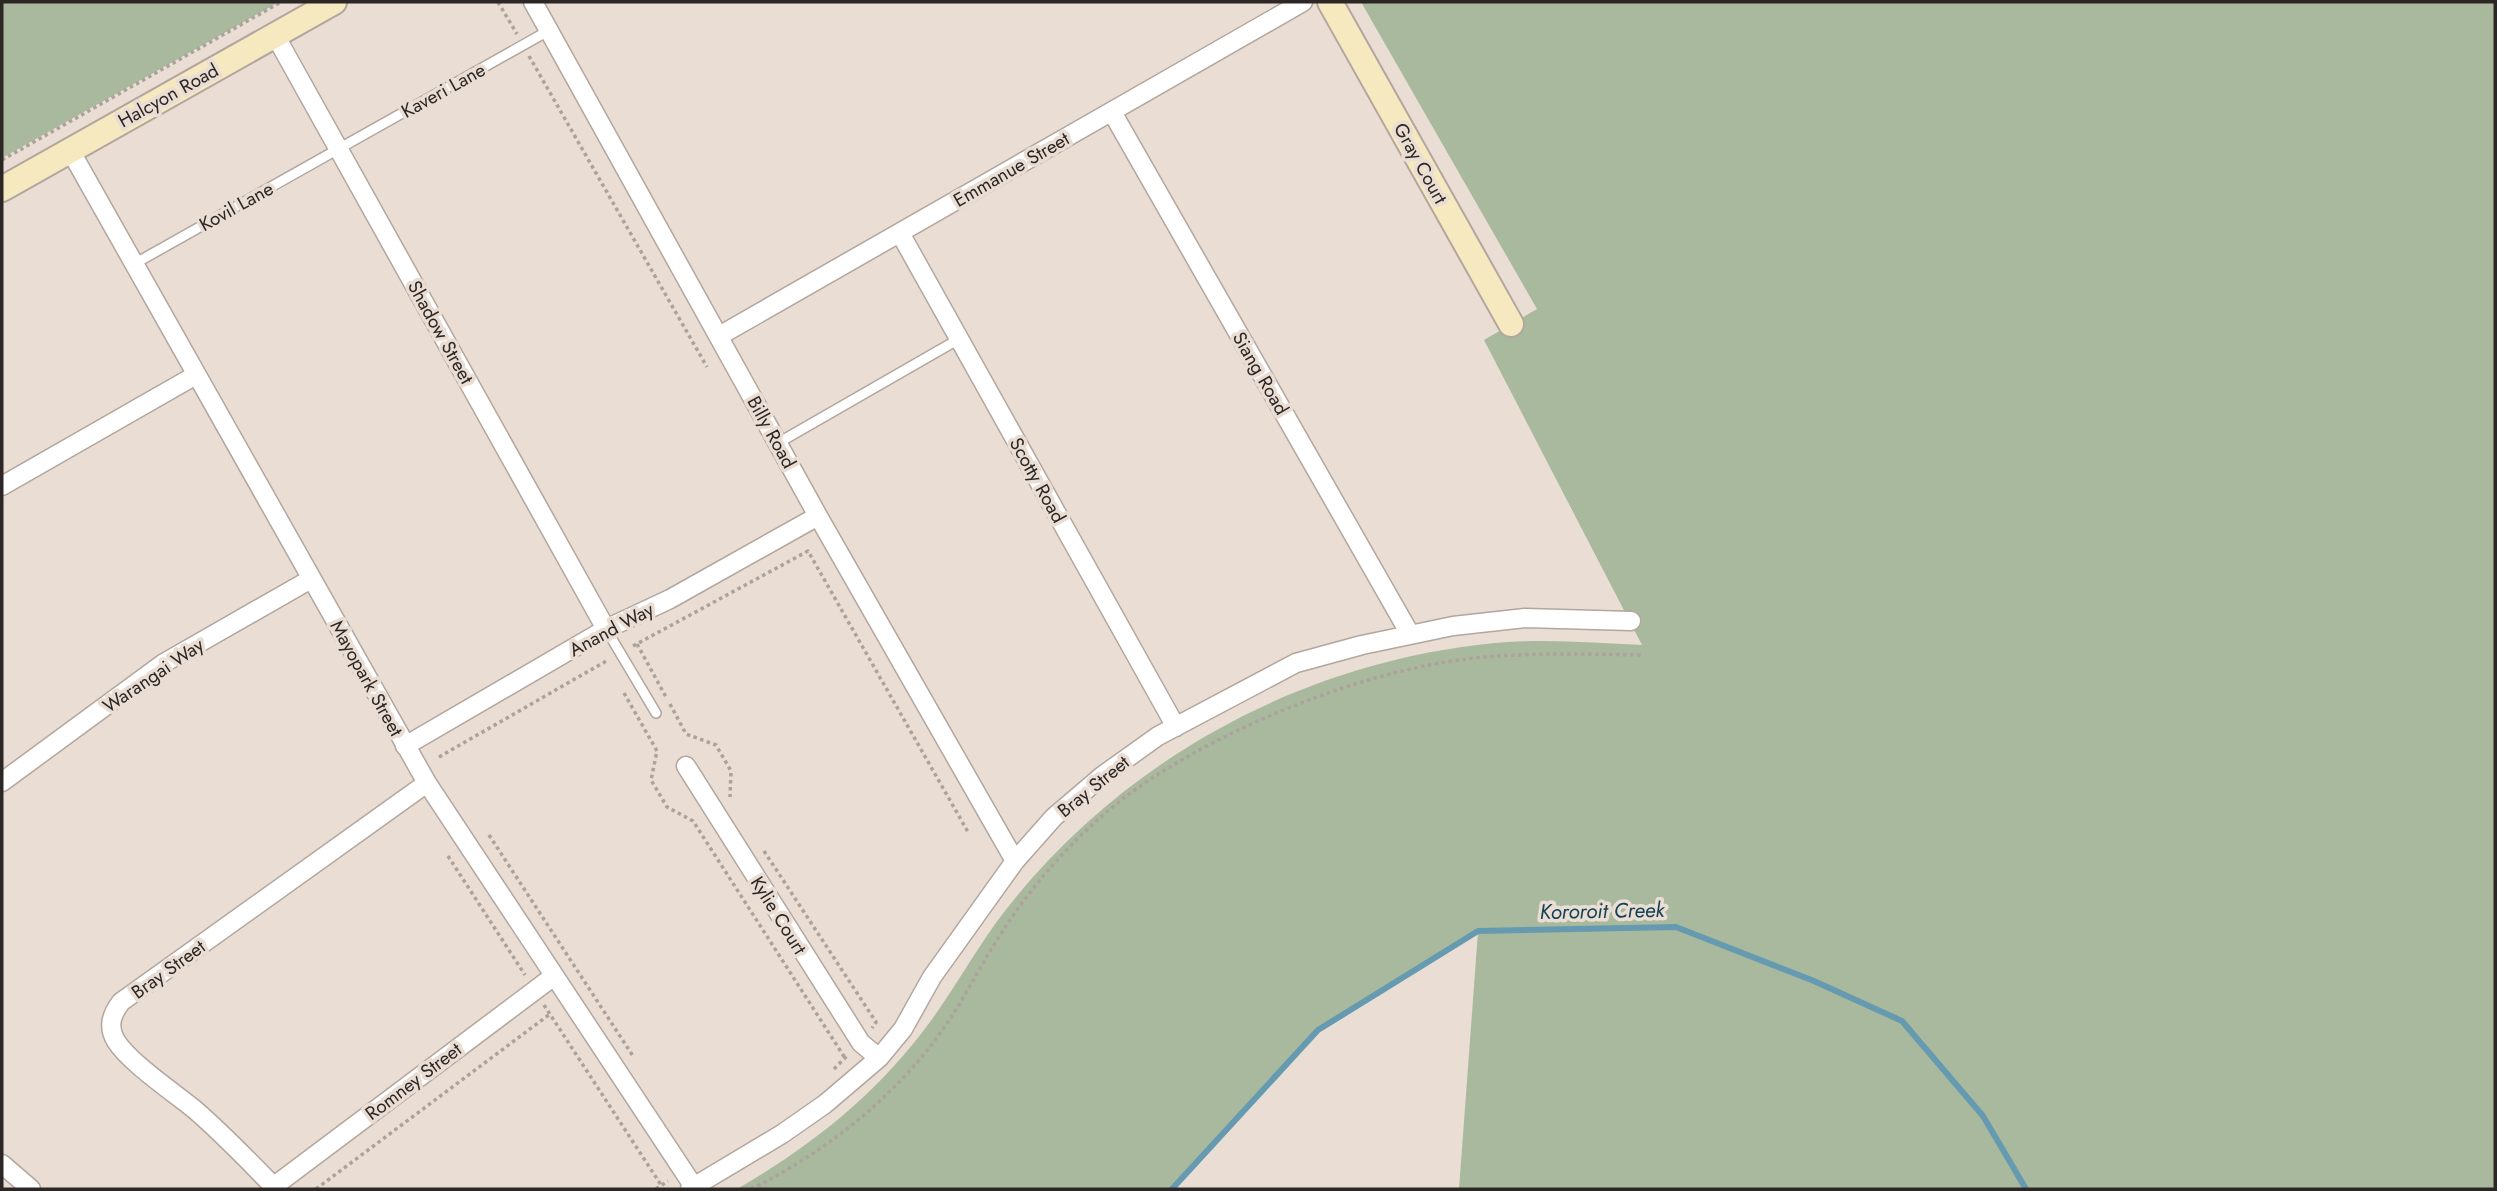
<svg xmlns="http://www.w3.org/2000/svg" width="2497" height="1191" font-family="Jost,sans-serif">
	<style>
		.green { fill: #a8b99e }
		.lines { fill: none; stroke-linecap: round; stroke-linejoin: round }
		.stream { stroke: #669ab0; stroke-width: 6 }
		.lane-casing { stroke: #b2a69e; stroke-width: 12 }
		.street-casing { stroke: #b2a69e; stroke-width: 21 }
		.secondary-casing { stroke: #b2a69e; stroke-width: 28 }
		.path { stroke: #aca29b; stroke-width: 3.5; stroke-dasharray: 3.5 3.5; stroke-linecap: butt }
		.lane { stroke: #fff; stroke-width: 9 }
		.street { stroke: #fff; stroke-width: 18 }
		.secondary { stroke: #f6e9c0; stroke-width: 24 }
		.labels { text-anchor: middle; stroke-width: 7; stroke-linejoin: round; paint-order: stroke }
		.street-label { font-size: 19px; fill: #2c2724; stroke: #e9ddd4 }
		.water-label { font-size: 21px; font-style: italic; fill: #144253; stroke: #e9ddd4 }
	</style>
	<rect width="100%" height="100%" fill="#e9ddd4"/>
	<path class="green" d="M2 2H279L2 158Z
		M1361 2H2495V1189H1459L1478 932 1318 1030 1172 1189H737C813 1145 877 1094 930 1022 954 989 974 953 998 920 1119 759 1308 657 1508 642 1553 639 1598 643 1642 645L1484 340 1537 309Z"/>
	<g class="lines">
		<path class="stream" d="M1172 1189 1318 1030 1478 931 1676 927 1814 981 1902 1021 1983 1116 2026 1189"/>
		<g class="lane-casing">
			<path id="lane" d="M134 264 548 31
				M778 443 959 339
				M606 629 656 713"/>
		</g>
		<g class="street-casing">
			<path id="street" d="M533 2 818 516 1015 861
				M275 35 606 629
				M1112 112 1410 634
				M70 150 427 783 694 1187
				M900 233 1176 727
				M719 336 1303 2
				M2 486 196 375
				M405 746 606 629 670 599 818 516
				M686 766 861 1043 879 1058
				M2 782 164 663 311 579
				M2 1164 31 1189
				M273 1187 554 976
				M276 1189C250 1162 222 1133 194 1109 173 1092 129 1062 116 1041 107 1026 112 1014 121 1002L427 783
				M690 1189 782 1134 825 1104 879 1058 903 1029 932 977 1015 861 1054 817 1102 776 1158 736 1296 663 1362 645 1453 626 1525 618 1631 621"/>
		</g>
		<g class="secondary-casing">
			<path id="secondary" d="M1330 2 1511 324
				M2 189 334 2"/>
		</g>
		<path class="path" d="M498 2 517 34
			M529 56 707 367
			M2 160 281 2
			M637 644 666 697
			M633 646 808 551 968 832
			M624 693 657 751 651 780 667 807 693 821 845 1058
			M670 704 686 734 716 745 731 771 730 797
			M439 757 608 660
			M489 835 633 1056
			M764 851 876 1022 872 1028
			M448 856 525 975
			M544 1005 661 1185
			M834 1069 848 1055
			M316 1189 550 1014
			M656 1189 668 1181
			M751 1189C823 1154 894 1098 941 1032 966 997 985 956 1010 920 1047 866 1095 816 1149 780 1236 723 1362 672 1466 659 1525 652 1583 654 1642 655"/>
		<use href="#lane" class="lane"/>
		<use href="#street" class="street"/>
		<use href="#secondary" class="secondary"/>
	</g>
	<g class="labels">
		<g class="street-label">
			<text transform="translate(443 90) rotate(-29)" y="7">Kaveri Lane</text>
			<text transform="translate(168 95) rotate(-29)" y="7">Halcyon Road</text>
			<text transform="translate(1421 163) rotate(61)" y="7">Gray Court</text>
			<text transform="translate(1011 169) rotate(-30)" y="7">Emmanue Street</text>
			<text transform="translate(236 206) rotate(-29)" y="7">Kovil Lane</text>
			<text transform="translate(441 332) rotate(61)" y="7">Shadow Street</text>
			<text transform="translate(1261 373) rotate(60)" y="7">Siang Road</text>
			<text transform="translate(772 432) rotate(61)" y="7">Billy Road</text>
			<text transform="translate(1038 480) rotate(61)" y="7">Scotty Road</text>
			<text transform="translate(611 629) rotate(-28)" y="7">Anand Way</text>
			<text transform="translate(153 675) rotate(-34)" y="7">Warangai Way</text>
			<text transform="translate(367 678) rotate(61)" y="7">Mayopark Street</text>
			<text transform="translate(1093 786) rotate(-39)" y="7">Bray Street</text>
			<text transform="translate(779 915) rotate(58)" y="7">Kylie Court</text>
			<text transform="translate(168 969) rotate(-36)" y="7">Bray Street</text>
			<text transform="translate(413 1081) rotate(-37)" y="7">Romney Street</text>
		</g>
		<g class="water-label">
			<text transform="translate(1602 911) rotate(-1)" y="7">Kororoit Creek</text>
		</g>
	</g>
	<rect width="2497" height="1191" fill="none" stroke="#2c2724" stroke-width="7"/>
</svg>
